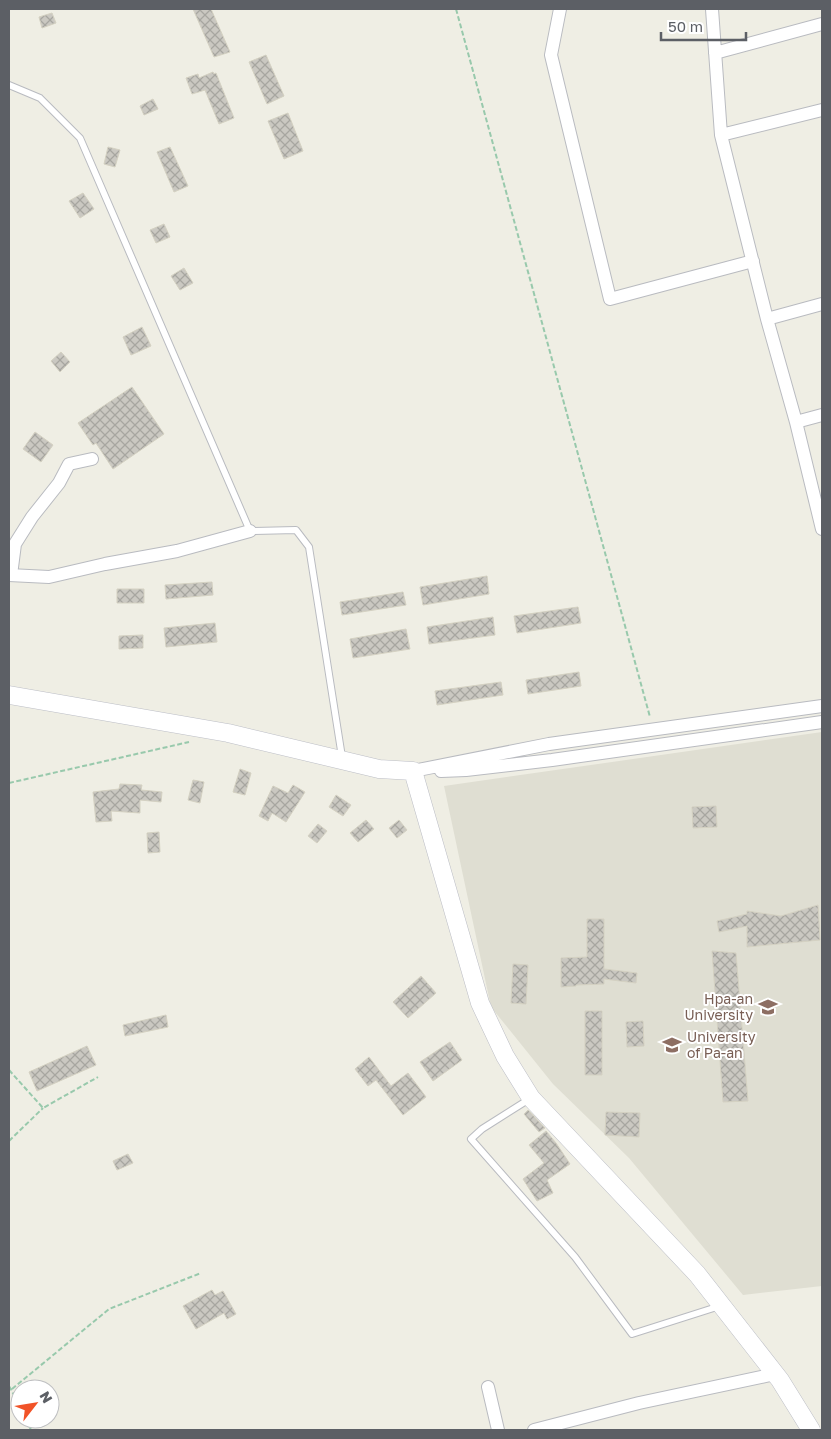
<svg xmlns="http://www.w3.org/2000/svg" width="831" height="1439" font-family="'Golos Text',sans-serif">
	<style>
		.education { fill: #dfded2 }
		.building { fill: url(#building-cross-hatch); stroke: #d4d1c2 }
		.lines { fill: none; stroke-linecap: round; stroke-linejoin: round }
		.lane-casing { stroke: #b9bbc0; stroke-width: 8 }
		.street-casing { stroke: #b9bbc0; stroke-width: 14 }
		.secondary-casing { stroke: #bcbec6; stroke-width: 19 }
		.path { stroke: #98c9ac; stroke-width: 2; stroke-dasharray: 5 2.5; stroke-linecap: butt }
		.lane { stroke: #fff; stroke-width: 6 }
		.street { stroke: #fff; stroke-width: 12 }
		.secondary { stroke: #fff; stroke-width: 18 }
		.labels { text-anchor: middle; stroke-width: 4; stroke-linejoin: round; paint-order: stroke }
		.education-label { font-size: 14px; fill: #785e54; stroke: #fff; text-anchor: end }
	</style>
	<defs>
		<pattern id="building-cross-hatch" width="8" height="8" patternUnits="userSpaceOnUse" patternTransform="scale(1.25)"><rect width="8" height="8" fill="#cac8c1"/><path d="M0 0l8 8M0 8l8-8" fill="none" stroke="#a7a6a0"/></pattern>
	</defs>
	<rect width="100%" height="100%" fill="#efeee4"/>
	<path class="education" d="M822 732V1286L743 1295 629 1158 553 1084 491 1007 444 786Z"/>
	<path class="building" d="M193 9H211L230 52 214 57Z
		M52 13 56 23 42 28 39 17Z
		M266 55 284 96 267 104 249 62Z
		M213 72 214 74 216 73 234 118 219 124 205 90 192 94 186 78 198 74 199 78Z
		M153 99 158 109 144 115 140 106Z
		M288 113 303 151 284 159 268 121Z
		M108 147 120 150 115 167 104 164Z
		M170 147 188 186 174 192 157 152Z
		M83 193 94 209 80 218 69 201Z
		M164 224 170 237 156 243 150 230Z
		M184 268 193 283 180 290 171 276Z
		M142 327 151 346 131 355 123 337Z
		M61 352 70 362 60 372 51 361Z
		M132 387 164 434 113 469 96 443 93 445 78 423Z
		M35 432 53 445 41 462 23 449Z
		M487 576 489 594 423 605 420 587Z
		M212 582 213 595 166 599 165 585Z
		M117 589H144V603H117Z
		M403 592 406 605 342 615 340 602Z
		M578 607 581 623 517 633 514 616Z
		M493 617 495 635 429 644 427 627Z
		M215 623 217 642 166 647 164 628Z
		M406 629 410 649 353 658 350 639Z
		M143 635V648L119 649V636Z
		M579 672 581 686 528 694 526 680Z
		M501 682 503 695 437 705 435 691Z
		M240 769 251 773 245 795 233 792Z
		M193 780 204 782 200 803 188 800Z
		M120 784 142 785 141 790 162 792 161 802 140 800V813L111 811 112 821 96 822 93 792 119 789Z
		M293 785 305 792 286 822 272 813 268 821 259 816 273 786 288 793Z
		M336 795 351 805 343 816 329 807Z
		M716 806 717 827 693 828 692 807Z
		M366 820 374 829 358 842 350 833Z
		M399 820 407 830 397 838 389 828Z
		M318 824 327 831 317 843 308 836Z
		M159 832 160 852 148 853 147 833Z
		M818 905 820 940 747 947V926L719 932 717 921 747 914V911L781 916Z
		M587 919H604V969L637 973 636 983 604 979V984L576 985V986L561 987V958L587 957Z
		M712 951 736 953 748 1101 723 1102Z
		M513 964 528 965 526 1004 511 1003Z
		M421 976 436 993 408 1018 393 1002Z
		M585 1011H602V1075H585Z
		M166 1015 168 1027 125 1036 123 1025Z
		M643 1021 644 1046 627 1047 626 1022Z
		M450 1042 462 1060 433 1081 420 1062Z
		M87 1046 96 1065 37 1091 29 1072Z
		M369 1057 391 1086 408 1073 426 1097 403 1115 376 1080 368 1086 355 1069Z
		M528 1110 545 1128 539 1132 524 1114Z
		M606 1112 640 1113 639 1137 605 1135Z
		M546 1131 556 1143 570 1164 547 1180 553 1193 537 1201 523 1179 544 1163 529 1145Z
		M128 1154 133 1163 117 1170 113 1161Z
		M212 1290 215 1295 223 1291 236 1314 227 1319 224 1313 196 1329 183 1306Z"/>
	<g class="lines">
		<g class="lane-casing">
			<path id="lane" d="M9 85 40 98 80 138 250 531 296 530 309 547 342 757
				M531 1098 482 1129 471 1139 575 1257 632 1334 720 1306"/>
		</g>
		<g class="street-casing">
			<path id="street" d="M560 9 551 55 610 299 753 261
				M712 9 721 135 767 319 796 422 822 529
				M715 53 822 24
				M721 135 822 110
				M767 319 822 304
				M796 422 822 415
				M9 575 49 577 105 564 177 551 250 531
				M11 575 15 544 32 517 59 483 69 464 92 459
				M413 771 549 744 822 706
				M441 771 466 770 552 760 822 722
				M488 1387 498 1430
				M534 1430 639 1403 775 1374"/>
		</g>
		<g class="secondary-casing">
			<path id="secondary" d="M9 695 228 733 379 769 413 771 480 1003 505 1056 531 1098 697 1274 780 1380 811 1430"/>
		</g>
		<path class="path" d="M456 9 650 717
			M9 783 189 742
			M9 1070 43 1108 98 1077
			M9 1141 43 1108
			M9 1386 20 1406
			M12 1389 109 1309 201 1273
			M26 1419 31 1430"/>
		<use href="#lane" class="lane"/>
		<use href="#street" class="street"/>
		<use href="#secondary" class="secondary"/>
	</g>
	<defs>
		<g id="university-bare" transform="scale(1.5)"><path d="M0-5L7-2L0 1L-7-2ZM-4 1L0 2.5L4 1V4Q0 6-4 4Z" fill="#8d6e63" stroke="#fff" stroke-width="2.5" paint-order="stroke"/></g>
	</defs>
	<g fill-rule="evenodd">
		<use href="#university-bare" x="768" y="1007"/>
		<use href="#university-bare" x="672" y="1045"/>
	</g>
	<g class="labels">
		<g class="education-label">
			<text x="753" y="1004">Hpa-an<tspan x="753" dy="16">University</tspan></text>
			<text x="687" y="1042" text-anchor="start">University<tspan x="687" dy="16">of Pa-an</tspan></text>
		</g>
	</g>
	<rect width="831" height="1439" fill="none" stroke="#5c5f65" stroke-width="20"/>
	<g transform="translate(35 1404) rotate(59)"><circle r="24" fill="#ffffff" stroke="#bebfc1"/>
	<path d="M0-4L9 19L0 12L-9 19Z" fill="#f15328"/>
	<text y="-8" font-size="14" font-weight="bold" text-anchor="middle" fill="#5c5f65">N</text>
	</g>
	<path d="M661 32v8h85v-8" fill="none" stroke="#5c5f65" stroke-width="2.5"/>
	<text x="668" y="32" font-size="15" fill="#5c5f65" stroke="#ffffff" stroke-width="4" paint-order="stroke">50 m</text>
</svg>
